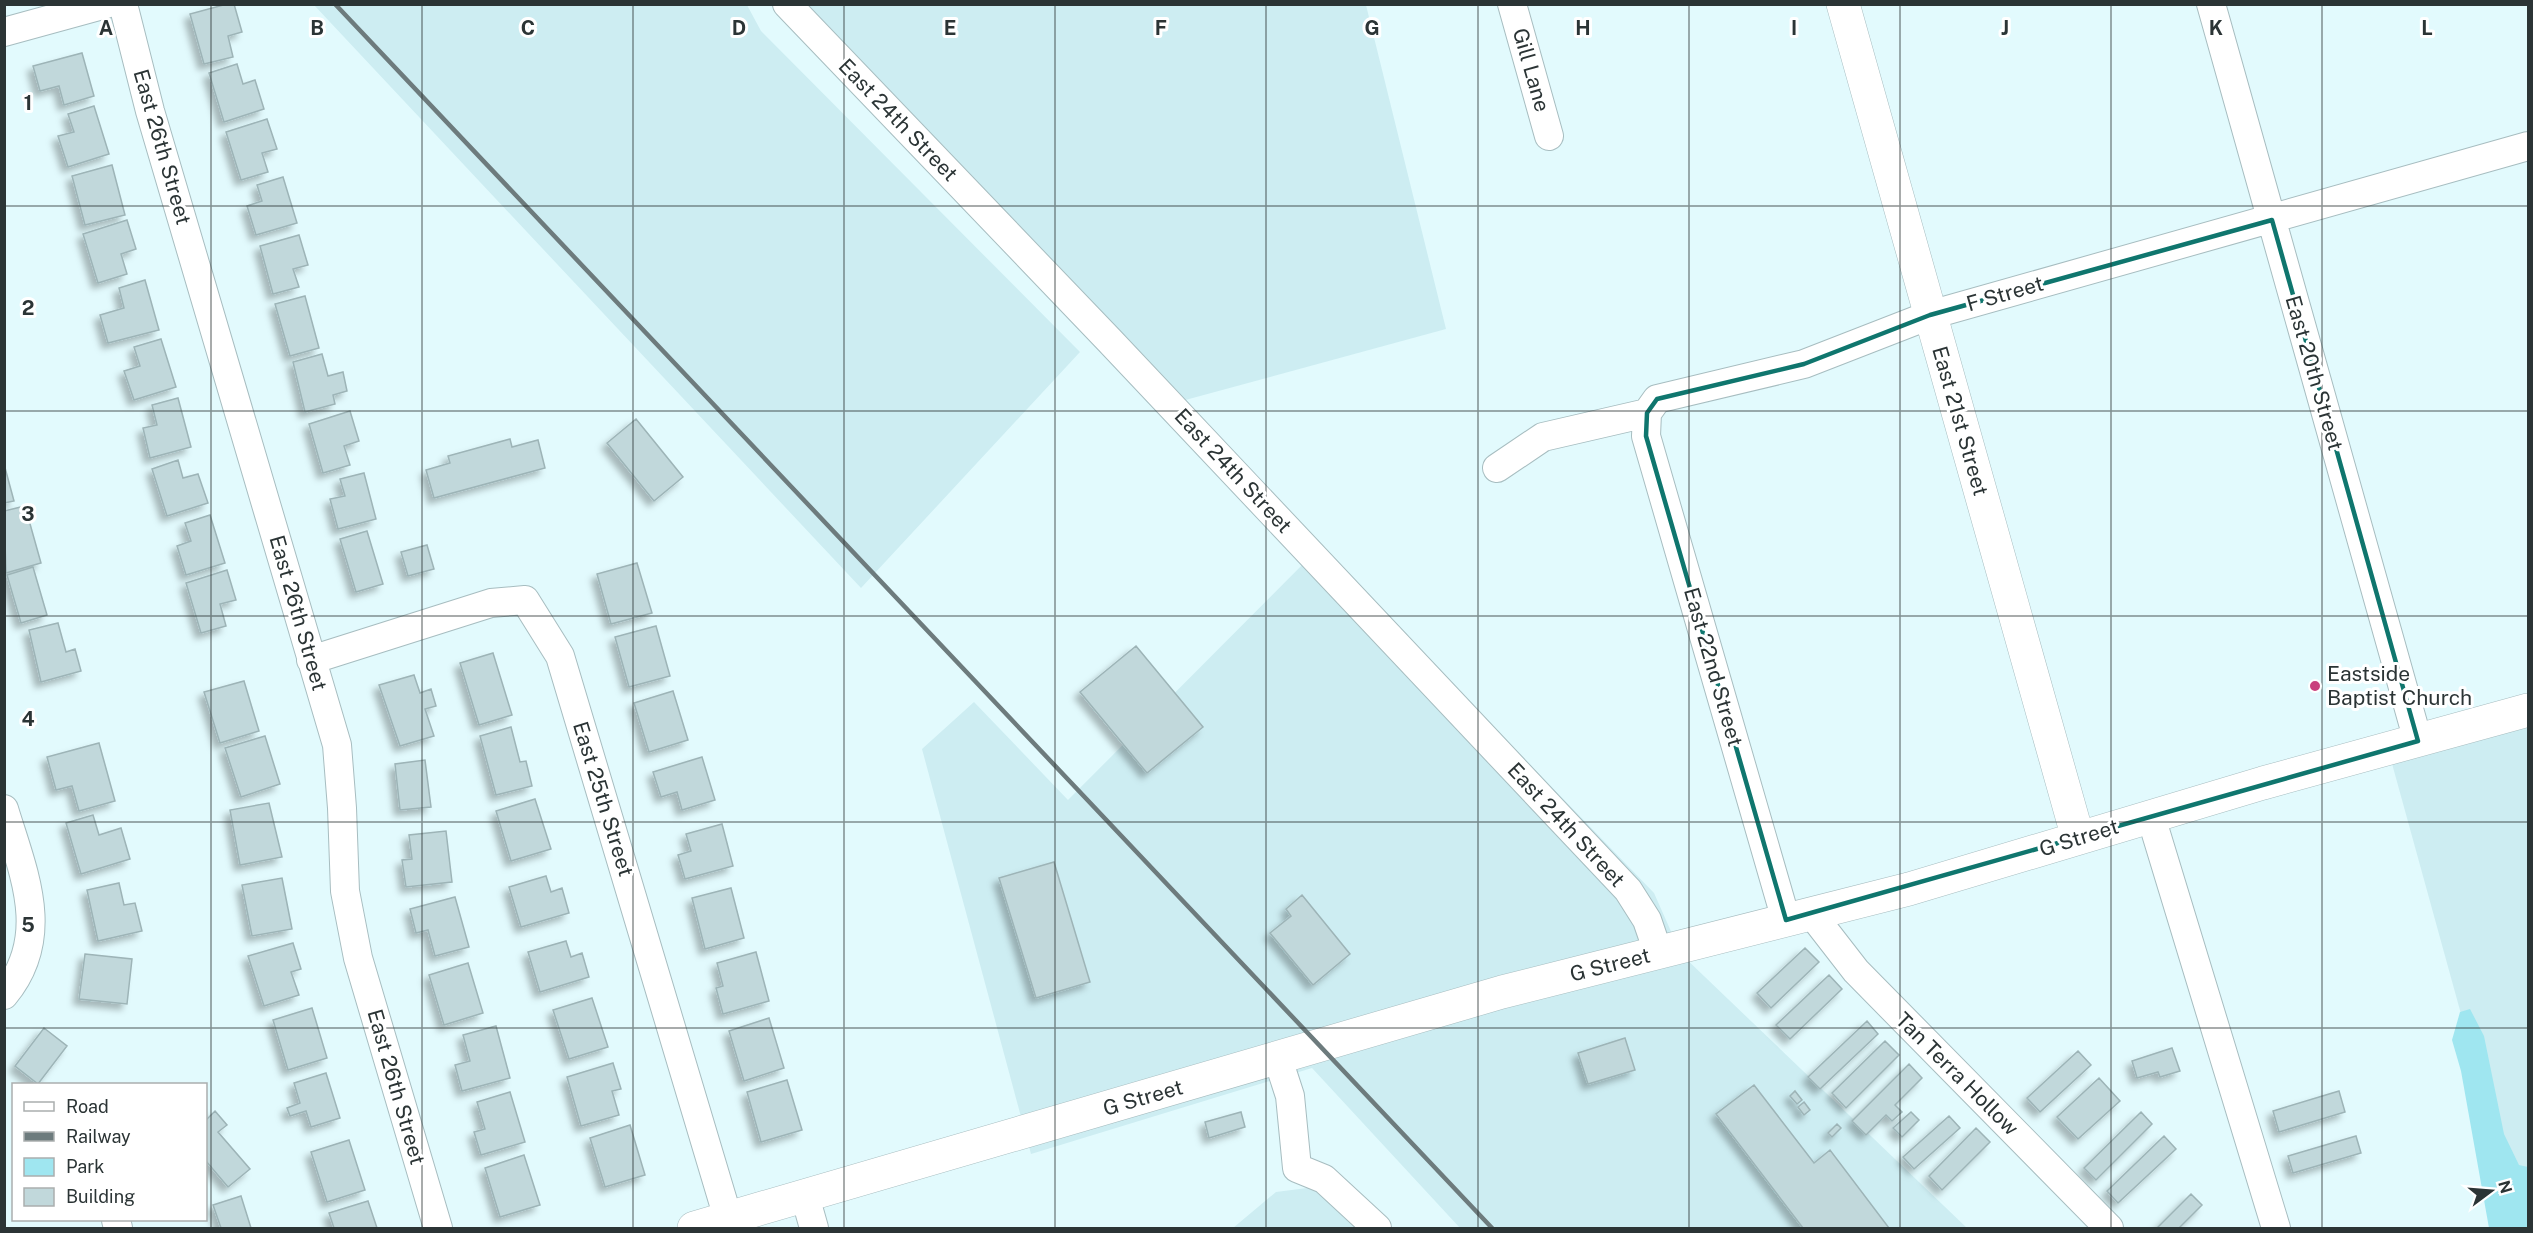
<svg xmlns="http://www.w3.org/2000/svg" width="2533" height="1233" font-family="'Public Sans',sans-serif">
	<style>
		.built { fill: #cdedf2 }
		.green { fill: #9fe6f0 }
		.building { fill: #c1d8db; stroke: #9db4b7; stroke-width: 1.5; filter: url(#shadow) }
		.lines { fill: none; stroke-linecap: round; stroke-linejoin: round }
		.minor-casing { stroke: #a7bdc0; stroke-width: 30 }
		.major-casing { stroke: #a7bdc0; stroke-width: 34 }
		.minor { stroke: #fff; stroke-width: 28 }
		.major { stroke: #fff; stroke-width: 33 }
		.rail { stroke: #6d7b7d; stroke-width: 4.5 }
		.marked { fill: none; stroke: #0f766e; stroke-width: 4.5; stroke-linejoin: round }
		.grid { fill: none; stroke: #2b3435; stroke-width: 1.5; stroke-opacity: 0.55 }
		.poi-dot { fill: #c9407c; stroke: #fff; stroke-width: 2 }
		.labels { text-anchor: middle; stroke-width: 6; stroke-linejoin: round; paint-order: stroke }
		.street-label { font-size: 21px; fill: #2b3435; stroke: #fff }
		.poi-label { font-size: 21px; fill: #2b3435; stroke: #fff; text-anchor: start }
		.grid-label { font-size: 20px; text-anchor: middle; font-weight: bold; fill: #2b3435; stroke: #fff; stroke-width: 6; stroke-linejoin: round; paint-order: stroke }
	</style>
	<defs>
		<filter id="shadow"><feDropShadow dx="-5.5" dy="5.5" stdDeviation="3" flood-color="#0004"/></filter>
	</defs>
	<rect width="100%" height="100%" fill="#e2fafd"/>
	<path class="built" d="M314 5H747L761 31 1080 352 861 588Z
		M805 5H1366L1446 329 1178 402Z
		M1320 547 1654 893 1681 954 1967 1228H1460L1312 1068 1031 1154 922 749 974 702 1068 800Z
		M2528 721V1228H2520L2391 760Z
		M1315 1187 1357 1228H1233L1276 1192Z"/>
	<path class="green" d="M2470 1009 2484 1036 2504 1134 2519 1165 2528 1167V1228H2489L2461 1071 2452 1040 2460 1012Z"/>
	<path class="building" d="M227 4H234L242 32 228 36 233 57 204 64 190 14Z
		M82 53 94 96 64 105 59 86 40 91 33 66Z
		M237 64 243 84 255 80 264 109 224 122 209 73Z
		M94 106 109 154 68 167 58 136 74 132 68 114Z
		M267 119 277 149 262 153 268 172 241 180 226 132Z
		M112 165 125 215 85 225 72 176Z
		M283 177 297 223 256 235 247 206 262 201 257 185Z
		M127 220 136 249 121 254 127 274 98 283 83 234Z
		M299 235 308 265 293 269 299 287 273 294 260 246Z
		M145 280 159 330 108 343 100 315 124 308 119 288Z
		M305 296 319 348 290 356 275 304Z
		M161 339 176 387 134 400 124 371 140 366 134 347Z
		M322 354 328 376 343 372 347 391 333 395 335 404 305 412 293 362Z
		M178 398 191 447 150 458 143 428 157 425 152 405Z
		M350 411 359 441 344 446 350 465 323 473 309 424Z
		M636 419 683 477 654 501 607 443Z
		M510 439 512 447 538 440 545 468 434 498 426 470 450 463 448 456Z
		M178 460 183 478 198 474 208 503 167 516 152 469Z
		M4 464 14 501 4 503Z
		M364 473 376 519 338 529 330 499 345 496 340 479Z
		M25 506 41 563 6 573 4 511Z
		M210 515 225 563 186 575 177 546 191 541 185 523Z
		M367 531 383 584 356 592 340 539Z
		M427 545 434 569 408 576 401 552Z
		M637 563 652 613 611 624 597 574Z
		M33 567 47 615 21 623 7 575Z
		M227 570 236 600 220 604 226 626 201 633 186 583Z
		M58 623 66 652 75 649 81 671 41 682 29 630Z
		M656 626 670 676 629 687 615 637Z
		M1136 646 1203 727 1147 773 1080 692Z
		M493 653 512 715 479 725 460 663Z
		M414 675 420 693 431 689 436 706 425 709 434 736 400 746 379 685Z
		M244 681 259 731 220 743 204 692Z
		M673 691 688 740 649 752 634 703Z
		M511 727 520 762 526 761 532 786 496 795 480 736Z
		M265 736 280 784 241 797 225 748Z
		M99 743 115 801 79 811 72 786 56 790 47 757Z
		M702 757 715 800 682 810 677 792 661 797 653 772Z
		M425 760 431 807 400 810 395 764Z
		M535 799 551 849 511 861 496 811Z
		M269 803 282 857 240 865 230 810Z
		M93 815 99 835 121 828 130 859 81 874 66 823Z
		M722 824 733 866 685 879 678 855 691 851 686 834Z
		M446 831 452 882 406 887 402 860 412 859 409 835Z
		M1054 862 1090 982 1036 998 999 878Z
		M546 876 551 892 562 888 569 913 521 927 509 887Z
		M282 878 292 929 252 936 242 885Z
		M119 883 124 905 135 903 142 931 98 941 87 890Z
		M731 888 744 938 705 949 692 898Z
		M1302 895 1350 954 1313 985 1270 933 1291 916 1286 909Z
		M455 897 469 947 435 956 428 930 416 933 410 909Z
		M566 941 571 957 582 953 589 977 540 992 528 952Z
		M293 943 301 969 291 972 299 995 264 1006 248 956Z
		M1805 948 1819 962 1771 1008 1757 993Z
		M756 952 769 1001 723 1014 716 988 723 986 717 963Z
		M85 954 132 959 127 1004 79 999Z
		M468 963 483 1013 444 1025 429 975Z
		M1829 975 1842 989 1790 1039 1776 1025Z
		M592 998 608 1047 569 1059 553 1010Z
		M312 1008 327 1058 288 1070 273 1020Z
		M769 1018 784 1068 744 1081 729 1031Z
		M1867 1021 1878 1034 1820 1089 1808 1077Z
		M496 1026 510 1078 462 1091 455 1065 470 1061 463 1035Z
		M44 1028 67 1046 38 1084 15 1066Z
		M1625 1038 1635 1070 1588 1084 1578 1053Z
		M1885 1041 1899 1055 1846 1108 1832 1093Z
		M2172 1048 2180 1071 2160 1077 2158 1072 2137 1078 2132 1061Z
		M2078 1051 2091 1065 2040 1112 2027 1098Z
		M613 1063 621 1089 612 1091 619 1115 581 1126 567 1077Z
		M1909 1064 1922 1078 1895 1105 1902 1112 1892 1121 1886 1115 1866 1135 1852 1121Z
		M326 1073 340 1118 311 1127 306 1111 290 1116 287 1108 300 1103 294 1083Z
		M2099 1078 2120 1101 2078 1139 2057 1117Z
		M787 1080 802 1130 761 1142 747 1092Z
		M1754 1085 1814 1163 1830 1150 1889 1228H1803L1716 1114Z
		M1795 1091 1802 1100 1797 1104 1790 1096Z
		M2339 1091 2345 1112 2279 1132 2273 1111Z
		M510 1092 525 1142 481 1155 474 1132 485 1129 477 1102Z
		M1804 1102 1810 1110 1804 1115 1798 1107Z
		M215 1111 227 1125 218 1132 250 1169 228 1187 206 1161V1120Z
		M1241 1112 1245 1127 1209 1138 1205 1122Z
		M1911 1112 1919 1120 1902 1137 1893 1128Z
		M2141 1112 2152 1124 2096 1180 2084 1168Z
		M1949 1116 1960 1128 1914 1169 1903 1157Z
		M1837 1124 1841 1128 1832 1137 1828 1133Z
		M630 1125 645 1175 605 1187 590 1138Z
		M1976 1128 1990 1142 1942 1190 1929 1176Z
		M2164 1136 2176 1149 2118 1203 2107 1191Z
		M2356 1136 2361 1153 2293 1173 2288 1156Z
		M349 1140 365 1190 327 1202 311 1152Z
		M524 1155 540 1205 500 1217 485 1168Z
		M2191 1194 2202 1205 2179 1228H2157Z
		M241 1196 251 1228H221L213 1205Z
		M368 1201 377 1228H334L329 1213Z"/>
	<g class="lines">
		<g class="minor-casing">
			<path id="minor" d="M123 4 150 111 337 745 342 808 345 891 358 958 438 1228
				M787 4 1109 340 1628 890 1647 920 1658 952
				M1512 4 1549 136
				M2211 4 2418 741
				M4 32 106 4
				M1647 413 1646 436 1786 920
				M1497 468 1543 437 1647 413 1657 399 1804 364 1930 315 2528 146
				M311 660 491 603 525 600 560 656 728 1218
				M4 809C23 872 53 936 4 995
				M2151 817 2276 1228
				M1811 913 1856 971 2109 1228
				M1278 1059 1290 1096 1297 1168 1324 1179 1377 1228
				M805 1196 814 1228
				M116 1220 118 1228"/>
		</g>
		<g class="major-casing">
			<path id="major" d="M1843 4 2078 838
				M694 1228 1502 992 1909 889 2263 783 2528 710"/>
		</g>
		<use href="#minor" class="minor"/>
		<use href="#major" class="major"/>
		<path class="rail" d="M335 4 1492 1228"/>
	</g>
	<path class="marked" d="M2272 220 2418 741 1786 920 1646 436 1647 413 1657 399 1804 364 1930 315Z"/>
	<path class="grid" d="M211 4V1228M422 4V1228M633 4V1228M844 4V1228M1055 4V1228M1266 4V1228M1478 4V1228M1689 4V1228M1900 4V1228M2111 4V1228M2322 4V1228M4 206H2528M4 411H2528M4 616H2528M4 822H2528M4 1028H2528"/>
	<circle class="poi-dot" cx="2315" cy="686" r="6"/>
	<g class="labels">
		<g class="street-label">
			<text transform="translate(1531 70) rotate(74)" y="7">Gill Lane</text>
			<text transform="translate(898 120) rotate(46)" y="7">East 24th Street</text>
			<text transform="translate(162 147) rotate(74)" y="7">East 26th Street</text>
			<text transform="translate(2005 294) rotate(-16)" y="7">F Street</text>
			<text transform="translate(2314 373) rotate(74)" y="7">East 20th Street</text>
			<text transform="translate(1960 421) rotate(74)" y="7">East 21st Street</text>
			<text transform="translate(1233 471) rotate(47)" y="7">East 24th Street</text>
			<text transform="translate(298 613) rotate(74)" y="7">East 26th Street</text>
			<text transform="translate(1713 667) rotate(74)" y="7">East 22nd Street</text>
			<text transform="translate(603 799) rotate(73)" y="7">East 25th Street</text>
			<text transform="translate(1566 825) rotate(47)" y="7">East 24th Street</text>
			<text transform="translate(2079 838) rotate(-17)" y="7">G Street</text>
			<text transform="translate(1610 965) rotate(-14)" y="7">G Street</text>
			<text transform="translate(1957 1074) rotate(45)" y="7">Tan Terra Hollow</text>
			<text transform="translate(396 1087) rotate(74)" y="7">East 26th Street</text>
			<text transform="translate(1143 1098) rotate(-16)" y="7">G Street</text>
		</g>
		<g class="poi-label">
			<text x="2327" y="681">Eastside<tspan x="2327" dy="24">Baptist Church</tspan></text>
		</g>
	</g>
	<g class="grid-label">
		<text x="106" y="35">A</text>
		<text x="317" y="35">B</text>
		<text x="528" y="35">C</text>
		<text x="739" y="35">D</text>
		<text x="950" y="35">E</text>
		<text x="1161" y="35">F</text>
		<text x="1372" y="35">G</text>
		<text x="1583" y="35">H</text>
		<text x="1794" y="35">I</text>
		<text x="2005" y="35">J</text>
		<text x="2216" y="35">K</text>
		<text x="2427" y="35">L</text>
		<text x="28" y="110">1</text>
		<text x="28" y="315">2</text>
		<text x="28" y="521">3</text>
		<text x="28" y="726">4</text>
		<text x="28" y="932">5</text>
	</g>
	<rect width="2533" height="1233" fill="none" stroke="#2b3435" stroke-width="12"/>
	<rect x="12" y="1083" width="195" height="138" fill="#ffffff" stroke="#aaaeae" stroke-width="1.5"/>
	<rect x="24" y="1102" width="30" height="9" fill="#ffffff" stroke="#aaaeae" stroke-width="1.5"/>
	<text x="66" y="1113" font-size="18" fill="#2b3435">Road</text>
	<rect x="24" y="1132" width="30" height="9" fill="#6d7b7d" stroke="#aaaeae" stroke-width="1.5"/>
	<text x="66" y="1143" font-size="18" fill="#2b3435">Railway</text>
	<rect x="24" y="1158" width="30" height="18" fill="#9fe6f0" stroke="#aaaeae" stroke-width="1.5"/>
	<text x="66" y="1173" font-size="18" fill="#2b3435">Park</text>
	<rect x="24" y="1188" width="30" height="18" fill="#c1d8db" stroke="#aaaeae" stroke-width="1.5"/>
	<text x="66" y="1203" font-size="18" fill="#2b3435">Building</text>
	<g transform="translate(2491 1191) rotate(74)" stroke="#ffffff" stroke-width="4.5" paint-order="stroke">
	<path d="M0-4.5L10 22L0 15L-10 22Z" fill="#2b3435"/>
	<text y="-9" font-size="16" font-weight="bold" text-anchor="middle" fill="#2b3435">N</text>
	</g>
</svg>
